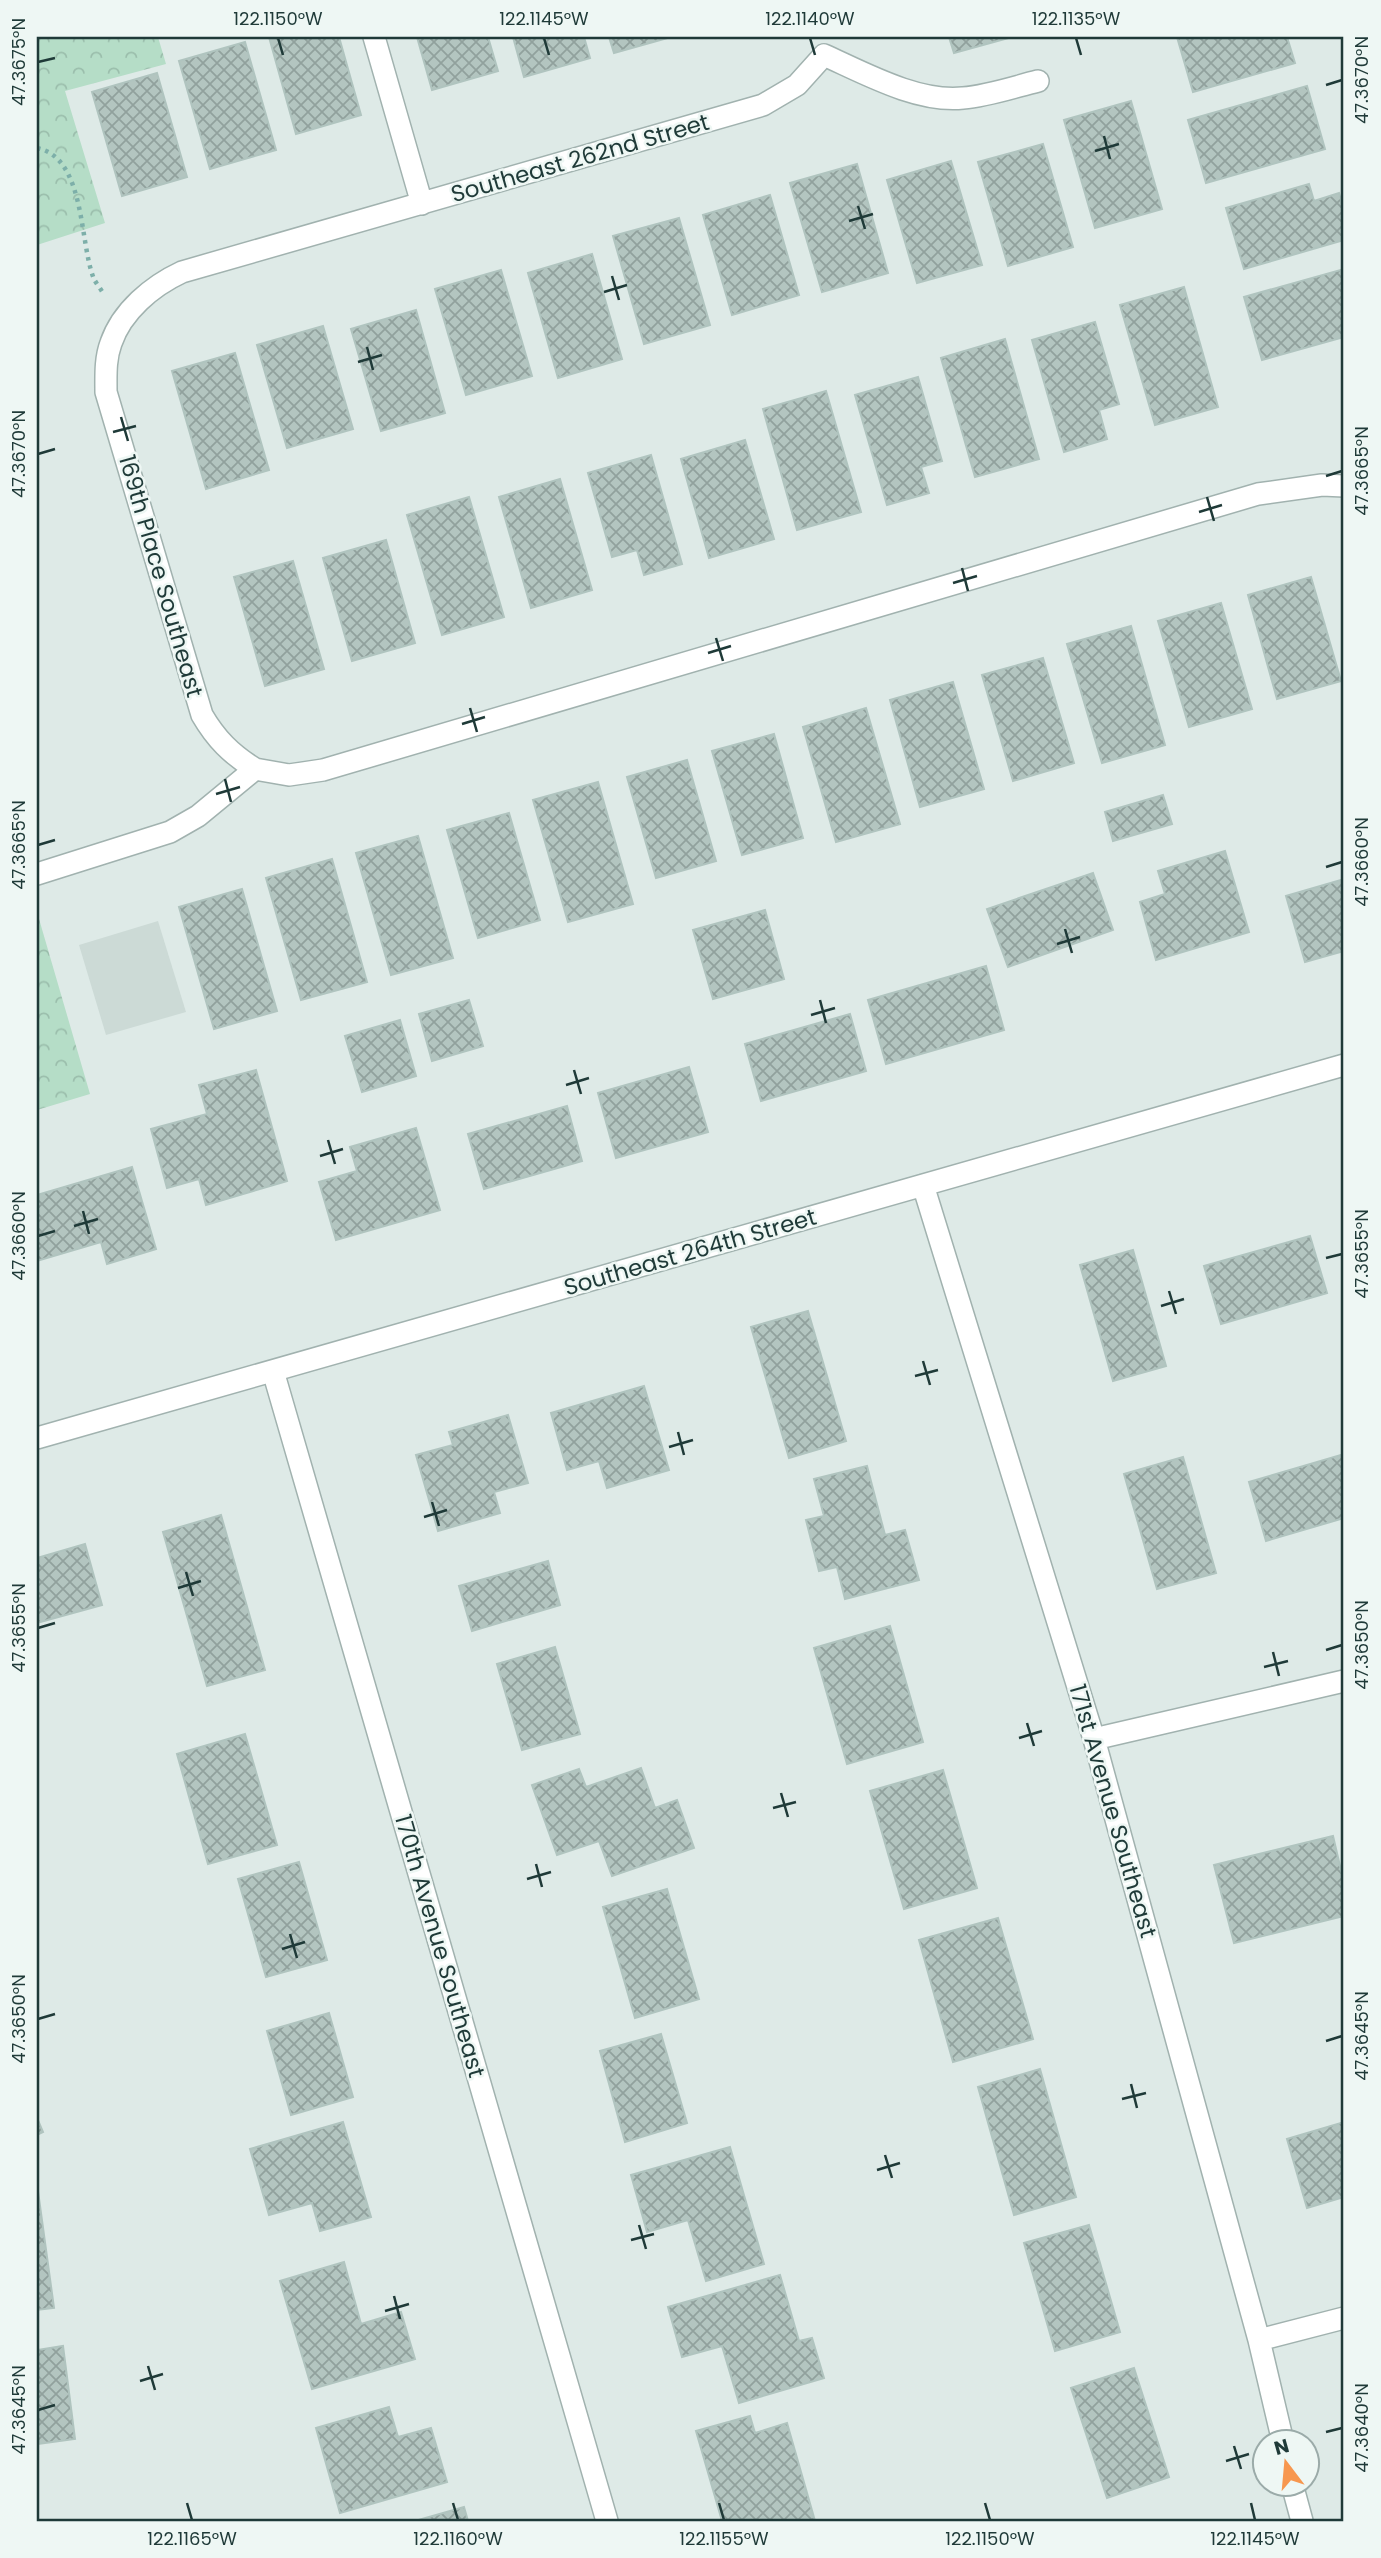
<svg xmlns="http://www.w3.org/2000/svg" width="1381" height="2558" font-family="Poppins,sans-serif">
	<style>
		.built { fill: #ccdad6 }
		.park { fill: url(#park-crowns) }
		.building { fill: url(#building-cross-hatch); stroke: #b0c4bf; stroke-width: 2 }
		.lines { fill: none; stroke-linecap: round; stroke-linejoin: round }
		.minor-casing { stroke: #a1b2af; stroke-width: 24 }
		.path { stroke: #7dafa9; stroke-width: 4.5; stroke-dasharray: 3.5 5; stroke-linecap: butt }
		.minor { stroke: #fff; stroke-width: 21 }
		.ticks { fill: none; stroke: #1f3a38; stroke-width: 2.5 }
		.labels { text-anchor: middle; stroke-width: 5; stroke-linejoin: round; paint-order: stroke }
		.street-label { font-size: 23px; fill: #1f3a38; stroke: #eef7f4 }
		.neatline { fill: none; stroke: #1f3a38; stroke-width: 2.5 }
		.ticks-label { font-size: 18px; text-anchor: middle; fill: #1f3a38 }
	</style>
	<defs>
		<pattern id="park-crowns" width="20" height="18" patternUnits="userSpaceOnUse" patternTransform="scale(1.75)"><rect width="20" height="18" fill="#b5ddc7"/><path d="M2 6a3 3 0 1 1 6 0M12 15a3 3 0 1 1 6 0" fill="none" stroke="#9bbeac"/></pattern>
		<pattern id="building-cross-hatch" width="8" height="8" patternUnits="userSpaceOnUse" patternTransform="scale(1.75)"><rect width="8" height="8" fill="#b3c5c0"/><path d="M0 0l8 8M0 8l8-8" fill="none" stroke="#91a19d"/></pattern>
	</defs>
	<rect width="100%" height="100%" fill="#deeae7"/>
	<path class="built" d="M158 921 186 1012 106 1035 79 945Z"/>
	<path class="park" d="M37 37H158L166 64 65 91 105 223 37 245Z
		M37 912 90 1094 37 1110Z"/>
	<path class="building" d="M269 37H339L361 115 296 134Z
		M417 37H488L498 71 432 90Z
		M513 37H584L590 58 524 77Z
		M609 37H671L614 53Z
		M949 37H1012L954 53Z
		M1177 37H1287L1295 63 1193 92Z
		M245 42 276 150 210 169 179 61Z
		M157 73 187 177 122 196 92 92Z
		M1307 86 1325 149 1206 183 1188 120Z
		M1131 101 1162 209 1095 228 1064 120Z
		M1043 144 1073 247 1008 266 978 162Z
		M951 161 982 265 917 283 887 180Z
		M857 164 888 273 822 292 790 183Z
		M1309 184 1314 201 1339 193 1344 211V240L1244 269 1226 208Z
		M770 195 799 295 732 315 703 215Z
		M679 218 710 325 644 344 613 236Z
		M592 254 622 359 558 378 528 273Z
		M1344 269V337L1262 360 1244 297Z
		M501 270 532 376 466 395 435 289Z
		M1184 287 1218 407 1155 425 1120 305Z
		M416 310 445 413 381 431 351 329Z
		M1095 322 1119 404 1099 410 1107 439 1064 452 1032 340Z
		M323 326 353 429 287 448 257 345Z
		M1005 339 1039 459 975 477 941 358Z
		M235 353 269 470 206 489 172 371Z
		M918 377 942 461 921 467 929 493 887 505 855 395Z
		M826 391 861 512 797 530 763 409Z
		M745 440 774 539 709 558 681 459Z
		M651 455 682 564 644 575 637 550 612 557 588 473Z
		M560 479 592 590 531 608 499 497Z
		M469 497 504 617 442 635 407 515Z
		M386 540 415 643 352 661 323 558Z
		M293 561 324 669 265 686 234 577Z
		M1311 577 1341 681 1277 699 1248 595Z
		M1221 603 1252 709 1189 727 1158 621Z
		M1131 626 1165 745 1102 763 1067 644Z
		M1043 658 1074 763 1013 781 982 675Z
		M953 682 984 789 920 807 890 700Z
		M866 708 900 824 836 842 803 727Z
		M774 734 803 838 742 855 712 751Z
		M687 760 716 861 656 878 627 777Z
		M598 782 633 904 568 922 533 800Z
		M1163 795 1172 824 1113 841 1105 812Z
		M509 813 540 920 478 938 447 830Z
		M418 836 453 958 391 975 356 853Z
		M1225 851 1249 932 1156 960 1140 902 1165 894 1158 871Z
		M332 859 367 982 301 1000 266 878Z
		M1093 873 1113 930 1008 967 987 909Z
		M1344 879V951L1305 962 1286 896Z
		M242 889 277 1011 214 1029 179 907Z
		M765 910 784 979 713 999 693 930Z
		M986 966 1004 1030 886 1064 868 1000Z
		M469 1000 483 1046 432 1061 419 1014Z
		M850 1014 866 1071 761 1101 745 1044Z
		M400 1020 416 1076 362 1092 345 1036Z
		M689 1067 708 1132 616 1158 598 1093Z
		M256 1070 287 1181 206 1205 199 1179 167 1188 151 1129 207 1114 199 1085Z
		M567 1106 582 1161 484 1189 468 1134Z
		M416 1128 440 1210 336 1240 319 1182 357 1171 350 1147Z
		M132 1167 156 1249 107 1264 101 1242 37 1261V1195Z
		M1310 1236 1327 1293 1221 1324 1204 1266Z
		M1133 1250 1166 1366 1113 1381 1080 1265Z
		M808 1311 846 1441 789 1458 751 1327Z
		M644 1386 669 1470 607 1488 599 1461 567 1470 551 1413Z
		M508 1415 528 1483 494 1492 500 1513 438 1531 416 1455 453 1445 449 1432Z
		M1344 1454V1518L1266 1541 1249 1482Z
		M1183 1457 1216 1573 1157 1589 1124 1474Z
		M867 1466 885 1535 905 1530 919 1580 845 1599 837 1567 819 1571 806 1520 824 1516 814 1479Z
		M221 1515 265 1670 207 1686 163 1532Z
		M85 1544 102 1605 37 1623V1558Z
		M548 1561 560 1605 472 1631 459 1586Z
		M890 1626 923 1742 847 1764 814 1648Z
		M555 1647 580 1734 522 1750 497 1664Z
		M245 1734 277 1845 208 1864 177 1754Z
		M641 1768 655 1808 677 1800 694 1848 612 1876 599 1841 557 1855 532 1785 579 1769 586 1787Z
		M943 1770 977 1888 904 1909 870 1791Z
		M1333 1836 1344 1883V1916L1234 1943 1214 1865Z
		M299 1862 327 1960 266 1977 238 1879Z
		M667 1889 699 1999 635 2018 603 1907Z
		M998 1918 1033 2039 953 2062 919 1940Z
		M329 2013 353 2097 291 2115 267 2031Z
		M661 2034 687 2123 625 2142 600 2051Z
		M1040 2069 1076 2197 1014 2215 978 2087Z
		M37 2118 43 2132 37 2135Z
		M343 2122 371 2217 320 2231 312 2203 269 2215 250 2149Z
		M1344 2122V2197L1307 2208 1287 2139Z
		M730 2147 764 2264 706 2281 688 2220 647 2232 631 2175Z
		M37 2184 54 2308 37 2310Z
		M1089 2225 1120 2332 1055 2351 1024 2243Z
		M344 2262 361 2324 401 2312 415 2359 312 2389 280 2281Z
		M780 2275 799 2341 812 2338 824 2378 739 2403 722 2346 682 2357 668 2307Z
		M63 2346 75 2439 37 2444V2350Z
		M1134 2368 1169 2477 1107 2498 1071 2388Z
		M389 2407 398 2437 431 2428 447 2482 340 2513 316 2428Z
		M750 2416 755 2433 787 2423 815 2521H722L696 2431Z
		M464 2507 468 2521H415Z"/>
	<g class="lines">
		<g class="minor-casing">
			<path id="minor" d="M374 37 422 204
				M255 769C231 754 216 739 202 715L106 392C106 376 105 359 111 343 122 311 152 286 182 272L763 105 797 85 824 55C864 73 918 103 963 98 988 96 1014 87 1038 81
				M37 874 170 832 198 816 255 769 289 775 323 770 1258 494 1322 485 1344 486
				M923 1185 1094 1739 1259 2340 1283 2442
				M273 1371 607 2521
				M37 1438 1344 1065
				M1094 1739 1344 1681
				M1259 2340 1344 2318
				M1292 2484 1302 2521"/>
		</g>
		<path class="path" d="M37 148C86 158 79 243 94 279 96 283 100 288 103 293"/>
		<use href="#minor" class="minor"/>
	</g>
	<path class="ticks" d="M278 38 283 55M544 38 549 55M810 38 815 55M1076 38 1081 55M38 62 55 58M1326 85 1342 80M1104 136 1110 159M1095 151 1119 144M858 206 865 229M849 221 873 214M612 276 619 300M604 292 627 285M367 347 373 370M358 362 382 355M121 417 128 441M113 432 136 426M38 454 55 449M1326 476 1342 471M1207 497 1214 521M1199 512 1222 505M962 568 968 591M953 583 977 576M716 638 723 661M708 653 731 646M470 708 477 732M462 724 485 717M225 779 231 802M216 794 240 787M38 845 55 840M1326 867 1342 862M1065 929 1072 953M1057 944 1080 937M820 1000 826 1023M811 1015 835 1008M574 1070 581 1094M566 1085 589 1078M328 1140 335 1164M320 1156 343 1149M83 1211 89 1234M74 1226 98 1219M38 1236 55 1231M1326 1258 1342 1254M1169 1291 1176 1314M1161 1306 1184 1299M923 1361 930 1385M915 1376 938 1370M678 1432 684 1455M669 1447 693 1440M432 1502 439 1526M424 1517 447 1510M186 1572 193 1596M178 1588 201 1581M38 1628 55 1623M1326 1650 1342 1645M1273 1652 1279 1676M1264 1667 1288 1661M1027 1723 1034 1746M1019 1738 1042 1731M781 1793 788 1817M773 1808 796 1802M536 1864 542 1887M527 1879 551 1872M290 1934 297 1958M282 1949 305 1942M38 2019 55 2014M1326 2041 1342 2036M1131 2084 1137 2108M1122 2099 1146 2093M885 2155 892 2178M877 2170 900 2163M639 2225 646 2249M631 2240 654 2234M394 2296 400 2319M385 2311 409 2304M148 2366 155 2390M140 2381 163 2374M38 2410 55 2405M1326 2432 1342 2428M1234 2446 1241 2469M1226 2461 1249 2454M187 2503 192 2520M453 2503 458 2520M719 2503 724 2520M985 2503 990 2520M1251 2503 1255 2520"/>
	<g class="labels">
		<g class="street-label">
			<text transform="translate(580 158) rotate(-16)" y="8">Southeast 262nd Street</text>
			<text transform="translate(161 576) rotate(74)" y="8">169th Place Southeast</text>
			<text transform="translate(690 1252) rotate(-16)" y="8">Southeast 264th Street</text>
			<text transform="translate(1113 1811) rotate(74)" y="8">171st Avenue Southeast</text>
			<text transform="translate(440 1946) rotate(74)" y="8">170th Avenue Southeast</text>
		</g>
	</g>
	<rect width="1381" height="2558" fill="none" stroke="#eef7f4" stroke-width="77"/>
	<g transform="translate(1286 2463) rotate(344)"><circle r="33" fill="#eef7f4" stroke="#9baba9" stroke-width="2"/>
	<path d="M0-5L12 26L0 18L-12 26Z" fill="#f7974f"/>
	<text y="-10" font-size="19" font-weight="bold" text-anchor="middle" fill="#1f3a38">N</text>
	</g>
	<rect x="38" y="38" width="1304" height="2482" class="neatline"/>
	<g class="ticks-label">
		<text x="278" y="25">122.1150°W</text>
		<text x="544" y="25">122.1145°W</text>
		<text x="810" y="25">122.1140°W</text>
		<text x="1076" y="25">122.1135°W</text>
		<text transform="translate(19 62) rotate(-90)" y="6">47.3675°N</text>
		<text transform="translate(1362 80) rotate(-90)" y="6">47.3670°N</text>
		<text transform="translate(19 454) rotate(-90)" y="6">47.3670°N</text>
		<text transform="translate(1362 471) rotate(-90)" y="6">47.3665°N</text>
		<text transform="translate(19 845) rotate(-90)" y="6">47.3665°N</text>
		<text transform="translate(1362 862) rotate(-90)" y="6">47.3660°N</text>
		<text transform="translate(19 1236) rotate(-90)" y="6">47.3660°N</text>
		<text transform="translate(1362 1254) rotate(-90)" y="6">47.3655°N</text>
		<text transform="translate(19 1628) rotate(-90)" y="6">47.3655°N</text>
		<text transform="translate(1362 1645) rotate(-90)" y="6">47.3650°N</text>
		<text transform="translate(19 2019) rotate(-90)" y="6">47.3650°N</text>
		<text transform="translate(1362 2036) rotate(-90)" y="6">47.3645°N</text>
		<text transform="translate(19 2410) rotate(-90)" y="6">47.3645°N</text>
		<text transform="translate(1362 2428) rotate(-90)" y="6">47.3640°N</text>
		<text x="192" y="2545">122.1165°W</text>
		<text x="458" y="2545">122.1160°W</text>
		<text x="724" y="2545">122.1155°W</text>
		<text x="990" y="2545">122.1150°W</text>
		<text x="1255" y="2545">122.1145°W</text>
	</g>
</svg>
